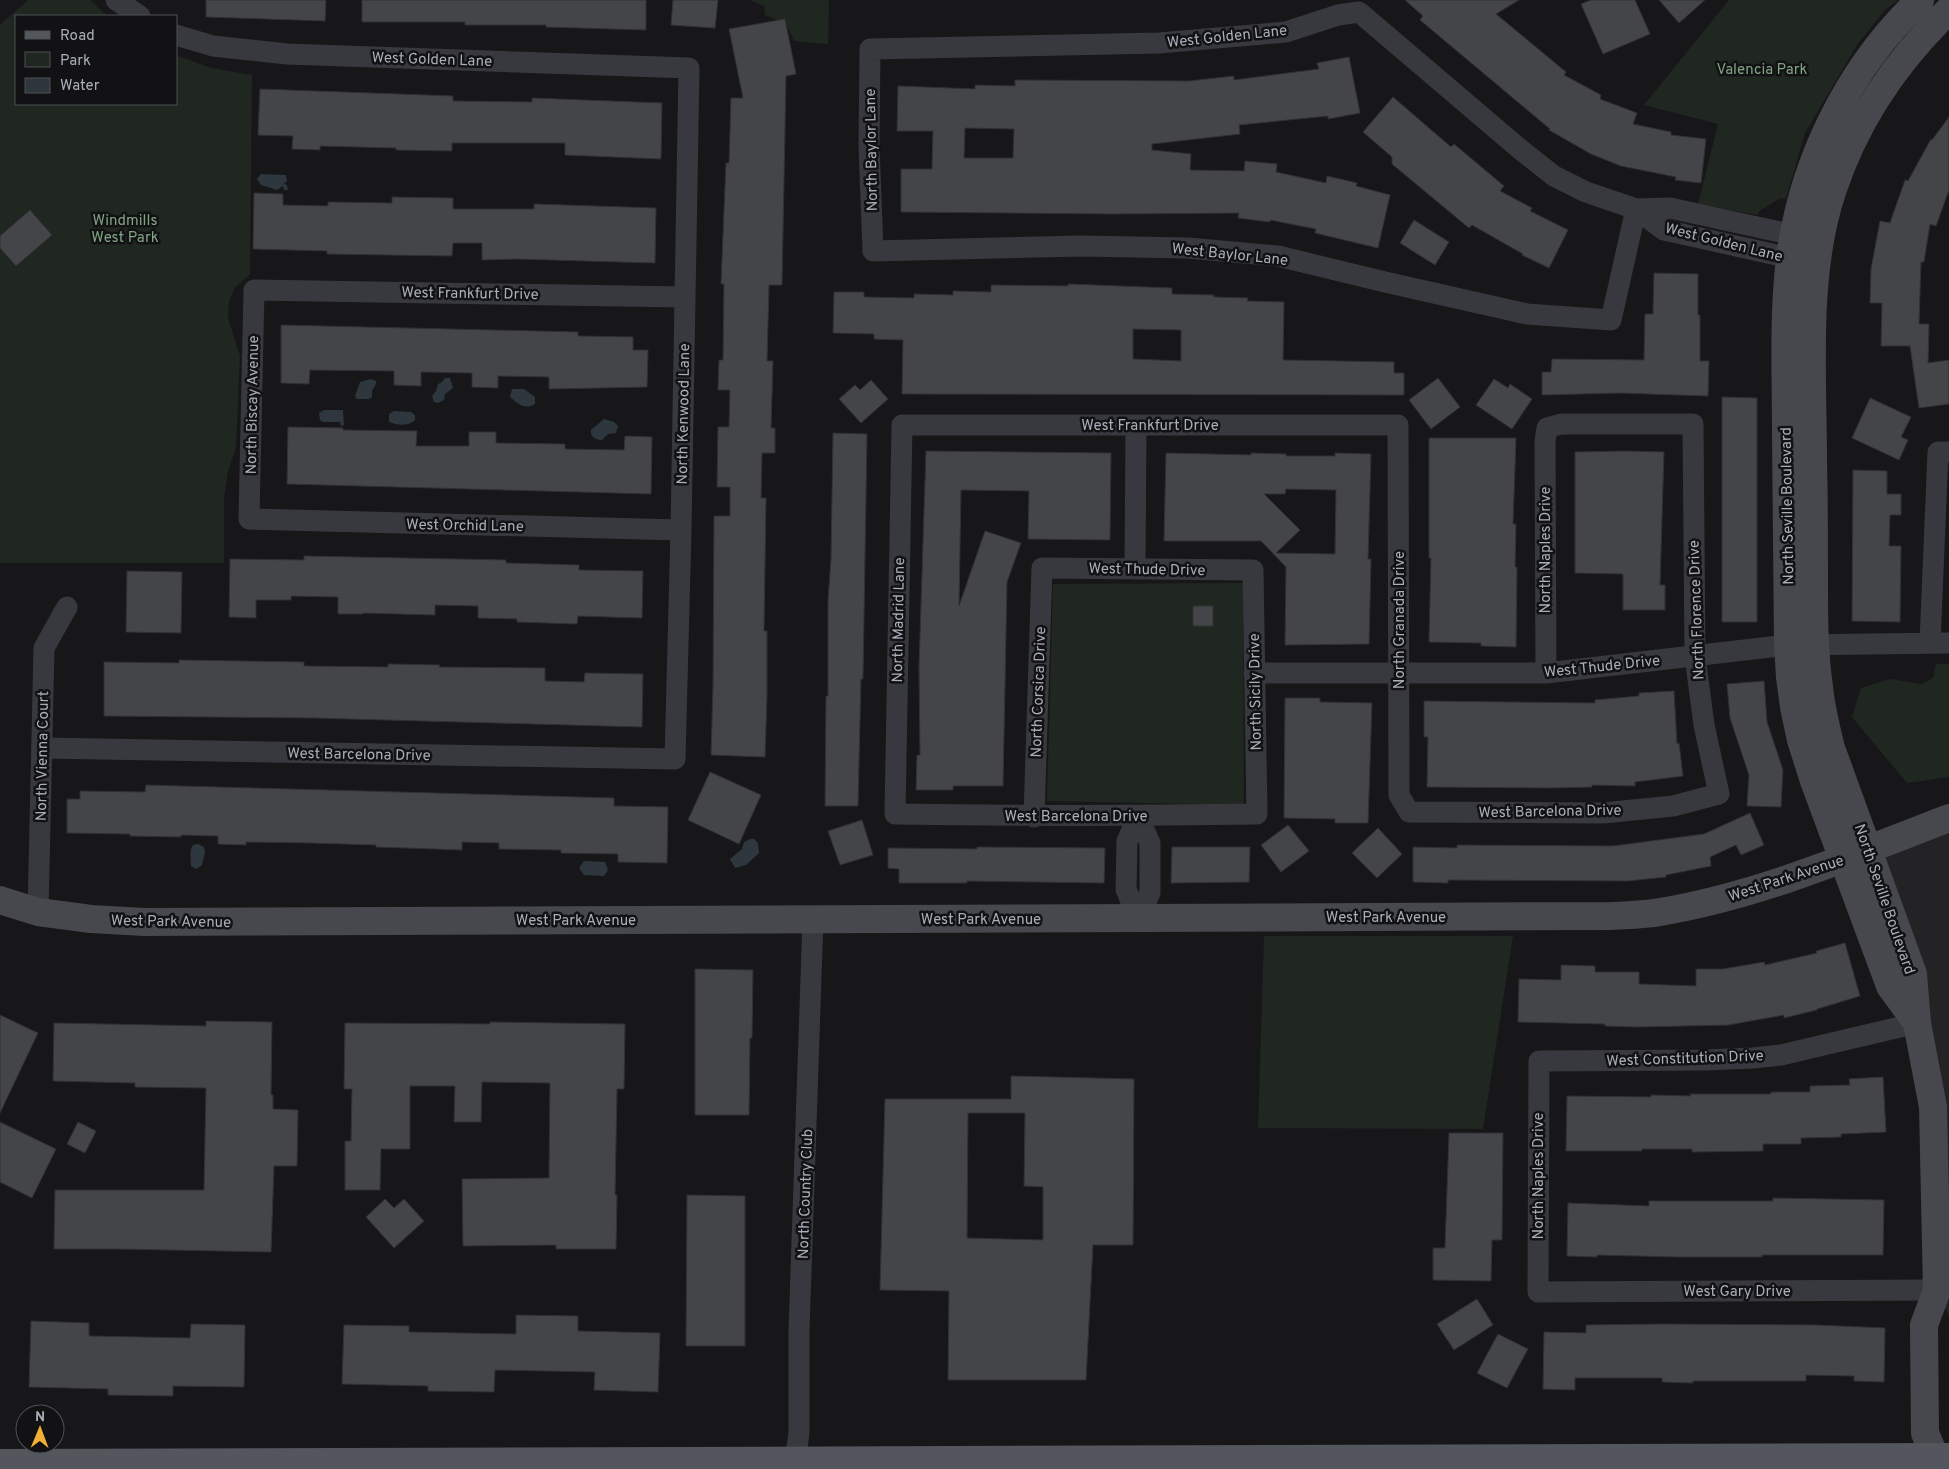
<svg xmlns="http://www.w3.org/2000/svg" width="1949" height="1469" font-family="Overpass,sans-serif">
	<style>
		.built { fill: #232326 }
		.green { fill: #1f2720 }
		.water { fill: #2d373d }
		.building { fill: #434549; stroke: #313135; fill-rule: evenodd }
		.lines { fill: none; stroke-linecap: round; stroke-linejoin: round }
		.street { stroke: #38393e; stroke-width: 21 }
		.secondary { stroke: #46484e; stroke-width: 28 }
		.primary { stroke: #54565d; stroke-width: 28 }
		.labels { text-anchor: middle; stroke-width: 5; stroke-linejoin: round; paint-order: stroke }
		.street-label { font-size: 15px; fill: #a9afb9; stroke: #121214 }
		.park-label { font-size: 15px; fill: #81a482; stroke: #121214 }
	</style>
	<rect width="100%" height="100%" fill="#171719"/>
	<path class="built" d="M1949 818V1316L1937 1290 1935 1128 1868 849Z"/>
	<path class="green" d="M28 0H90L107 16H16V104H176V55L211 68 252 75 250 274 234 289 229 302 228 318 240 356 236 447 228 471 224 497V563H0V25Z
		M750 0H829L828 44 794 41 786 24 765 15 764 6Z
		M1729 0H1898L1885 10 1857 45 1805 133 1786 199 1781 198 1759 211 1758 215 1698 204 1718 124 1644 105Z
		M1243 583 1244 805 1047 801 1053 584Z
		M1936 664H1949V777L1907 783 1852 717 1861 688 1890 679 1922 684 1933 678Z
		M1264 936H1513L1483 1129 1258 1128Z"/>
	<path class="water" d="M261 174 286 175 287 181 284 184 287 185 288 190H284L283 186 277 190 261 185 257 179Z
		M445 378H450L453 388 445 394 444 400 438 403 434 402 432 396 436 391 438 384 442 382Z
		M371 379 376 381V384L372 391V397L369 399H357L355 396 360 382Z
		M512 389H524L535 397V404C525 410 518 404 510 397Z
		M324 410H343L344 425 341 426 340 422H323L320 420 319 413Z
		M394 411 411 412 415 415V420C407 427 397 425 389 422V414Z
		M604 419 614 422 618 426 616 433 608 434 602 440C596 440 590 437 591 430Z
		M750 839H754L758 843 759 853 746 865 735 868 730 859 742 849 744 842Z
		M198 844 204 847 205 852 202 865 196 869 191 866C191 859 189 851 193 845Z
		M584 861 605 862 608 870 604 876 584 875 579 868Z"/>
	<path class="building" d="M206 0H326L325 21 206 17Z
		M362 0H646V30L546 27V25H465V22H362Z
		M673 0H718L715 28 671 25Z
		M1405 0H1519L1496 14 1566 72 1564 75 1601 95 1600 99 1637 113 1633 124 1671 132V135L1706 139 1701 183 1675 180 1676 177 1621 166 1591 154 1549 130 1550 129 1420 20 1423 16Z
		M1591 0H1635L1650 34 1603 54 1581 4Z
		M1659 0H1705L1679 23Z
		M785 19 796 74 786 76 782 285H769L767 361H773L771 428H775V453H762L761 498H766L764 631H767V696L765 757 711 755 713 686 714 516H730V487H717L718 427H729L730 390H718L719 360H723L724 284H721L726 163H729L731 98H743L729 29Z
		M1349 57 1360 113 1328 119V116L1239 125 1240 134 1152 144V150L1191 154 1190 170 1244 171 1245 161 1277 164 1276 172 1326 183 1327 176 1357 183 1356 186 1390 195 1378 248 1315 233 1316 229 1270 220V222L1238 218 1239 213 1114 214 901 212V169H932L933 131H897L898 86 975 89V85L1015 86V80L1189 81 1234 76V80L1319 69 1317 63ZM965 128 1014 129 1013 158H964Z
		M260 89 453 96V101L532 102V98L662 103 661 159 565 155V143H452V151L396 150V148L320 146V150L292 149 293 136 258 135Z
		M1393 97 1451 147 1454 144 1504 186 1500 191 1532 208 1530 211 1568 230 1549 268 1522 255 1523 254 1472 225 1469 228 1392 164V157L1363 132Z
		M1949 117V190L1936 226 1930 224 1924 262H1921L1919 324H1929L1928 363 1949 360V404L1919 408 1910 346H1881L1882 303H1870L1871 269 1880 221 1890 223 1905 180 1908 181 1931 139 1932 140Z
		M254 193 283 194V205L328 206V202L392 203V197L453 198V209H534V204L656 208 655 263 517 259 482 260V243H453L452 256 327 254V251L253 249Z
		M30 210 52 235 16 266 0 248V236Z
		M1414 220 1449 242 1435 265 1400 243Z
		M1654 273 1698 274V315H1700V361H1709L1708 396 1620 393 1542 395V372H1551L1552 359 1644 360 1645 314H1653Z
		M1068 284 1172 288V294L1214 295V297L1248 298 1247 301 1284 302 1283 360 1394 362V373H1404V395L902 394 903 340 874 339V334L833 333 834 292H864V297L914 298V294L953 295V291L991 292V285L1068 286ZM1133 329 1181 330V361L1133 359Z
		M281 325 578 332V336L633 337V350H648L647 387 549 389V377L498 376V388L472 387V373L421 372V386L394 385V371L310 370 309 384 281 383Z
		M1438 378 1460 407 1431 429 1409 400Z
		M1494 379 1508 388 1510 384 1532 399 1512 429 1476 405Z
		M871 380 888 399 861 423 839 399 855 385 860 390Z
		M1722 397 1757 398V622H1722Z
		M1870 398 1911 417 1901 437 1908 440 1899 460 1852 438Z
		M288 427 343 428V430L417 431 416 446H469V432H496V443L565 444V449L624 450 625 436 652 437 651 494 287 484Z
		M833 433 867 434 863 679H861L858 806H825L826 696H828V601L831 559Z
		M1429 438H1516L1513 524H1516L1515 567H1517L1516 647 1481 646V643L1429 642 1431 558H1429Z
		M926 451 1111 453 1110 540 1028 539 1029 491 961 490 959 606 985 531 1021 543 1007 582 1003 786H953V790H916L917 755H920L919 667Z
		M1626 451 1664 452 1660 585H1665V610H1623V574L1575 573V452Z
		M1166 453 1251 455V453L1286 454V456H1335V453L1371 454 1368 559H1371L1369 644 1285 645 1286 567 1261 541H1164ZM1286 489 1336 490 1335 554 1276 553 1300 530 1264 494H1285Z
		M1853 470 1887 471V494H1901V515H1890L1889 546H1901L1900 622 1852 621Z
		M304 556 506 560V563L579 565V570L643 571 642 618 578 616 577 624 517 622V619L478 618V606L435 605V615L363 613V614H338V597L291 596V600H256V618L229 617 230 559 304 560Z
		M127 571 182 572 181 633 126 632Z
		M1193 606H1213V626H1193Z
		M179 660 304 662V666L388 667V664L440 665 439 667 545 668V681L584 682 585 673 643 674 642 727 314 718 104 716V662L179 663Z
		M1764 681 1767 722 1783 770 1781 807 1747 806 1749 775 1730 718 1727 684Z
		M1674 691 1677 744 1679 743 1683 776 1635 782V786L1592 785V787L1550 788 1427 787 1428 737H1424V701L1595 703V700L1639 696V693Z
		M1285 698H1320V702L1372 703 1368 823H1335V819L1284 818Z
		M710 772 761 795 739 844 688 820Z
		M146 785 614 798V806L668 807 667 863 618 862V854L561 853V850L499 849V843L462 842V850L436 849 376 847V845L312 843 246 842V845L218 844V836L181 835V837L130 836V834L67 833V799H80V791L145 792Z
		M1750 813 1764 845 1741 855 1736 845 1710 857 1711 866 1666 875V877L1628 881 1448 880V883L1413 882V847L1457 848V845L1613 846 1704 834Z
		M862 820 873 855 840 865 828 831Z
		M1288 825 1309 851 1281 872 1261 845Z
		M1378 828 1402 854 1377 878 1352 853Z
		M977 847 1105 848 1104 883 967 881V883H899V869L888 868V848L977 849Z
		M1172 847H1250L1249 882 1171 883Z
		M1845 943 1860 996 1817 1009V1010L1784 1018V1015L1728 1025 1638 1027 1605 1026V1024L1518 1022 1519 979 1561 980V965L1595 966V972H1639V984L1696 986V969H1723L1764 962 1765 965 1817 953 1816 951Z
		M695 969 753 970 752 1038H750L749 1115H695Z
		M0 1015 38 1033 0 1113Z
		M206 1021 272 1022 271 1095H273V1109L298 1110 297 1166H274L271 1252 119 1249H54L55 1190H204L206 1088 135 1087V1083L53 1081 54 1023 206 1026Z
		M490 1022 625 1024 624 1089H617L615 1195H617L616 1249H556V1245L463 1246 462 1179 549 1178 550 1083 482 1082 481 1122H454L455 1086H410V1149H381L380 1190H345V1141H351L352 1089H344L345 1023 490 1024Z
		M1011 1076 1134 1079 1133 1245H1093L1086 1380H948L949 1291 880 1290 885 1099H1011ZM968 1113H1025L1024 1186 1043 1187V1240L967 1238Z
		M1883 1077 1886 1132 1841 1134V1137L1801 1138V1144H1763V1151L1692 1152V1149H1642V1151H1566L1567 1096 1651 1097V1095L1691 1096 1690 1094H1771V1092H1810V1086L1850 1085 1849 1079Z
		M0 1122 56 1149 32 1198 0 1182Z
		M78 1122 96 1131 85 1153 67 1144Z
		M1449 1133H1503L1502 1240H1492L1491 1281 1433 1280V1248H1445Z
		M687 1195 745 1196V1346H686Z
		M1773 1198 1884 1200 1883 1255H1762V1257H1679L1597 1255V1257L1567 1256 1568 1203 1649 1206V1201H1773Z
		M385 1199 394 1208 404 1199 424 1221 394 1248 366 1217Z
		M1477 1299 1493 1325 1454 1350 1437 1324Z
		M516 1315 578 1316V1331L660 1333 658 1392 594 1390 595 1372 495 1370 494 1392 428 1391V1386L342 1384 344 1325 409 1326V1332L516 1334Z
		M31 1321 89 1323V1336L190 1338 191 1324 245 1325 244 1387 173 1386V1396L108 1395V1389L29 1387Z
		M1663 1324 1816 1325 1885 1328 1884 1382 1854 1381V1376L1806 1375V1381H1693V1383L1662 1382V1378H1575V1390L1543 1389 1544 1332 1586 1333V1325Z
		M1498 1334 1528 1349 1507 1388 1477 1373Z"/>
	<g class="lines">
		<path class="street" d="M116 0 140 16
			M1636 209 1611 320 1527 314 1385 282 1278 256 1188 248 1081 246 873 251 869 146 870 49 1159 43 1286 32 1338 15 1359 12 1521 150 1554 176 1586 192 1636 209 1664 230 1804 261
			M1636 209 1670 208 1808 238
			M681 530 249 519 254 290 685 297
			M1135 569 1136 425
			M1930 643 1938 452H1949
			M1254 673H1546L1788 645 1949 643
			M43 748 675 759 681 530 689 68 287 54 213 46 176 35
			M1138 816 1150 843V893L1138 919
			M1138 816 1127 841 1126 889 1138 919
			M1034 817 1042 568 1253 570 1257 814C1136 816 1016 816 895 814L902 425H1398L1399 795 1409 812 1603 813 1673 806 1719 794 1704 725 1695 656 1693 424H1561L1547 428 1545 441 1546 673
			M38 912 44 648 67 607
			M1917 1023 1781 1055 1753 1058 1706 1060 1539 1061 1538 1292 1937 1290
			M794 1469 799 1433V1330L813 919"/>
		<path class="secondary" d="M0 900 38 912 91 919 144 922 1611 916C1627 915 1644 915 1660 912 1761 895 1855 854 1949 818
			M1917 1023 1890 986 1814 781 1801 740 1794 707 1790 677 1788 645C1788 575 1787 504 1786 433 1786 375 1783 317 1790 259 1802 162 1849 67 1920 0
			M1935 1469V1457L1925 1433 1924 1325 1937 1290 1933 1107 1917 1023 1913 974 1831 748C1826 728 1821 708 1819 687 1814 652 1814 617 1814 582 1814 541 1814 501 1813 461 1813 373 1804 273 1833 189 1856 120 1897 60 1949 10"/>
		<path class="primary" d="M0 1463 1949 1457"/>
	</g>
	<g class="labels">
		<g class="street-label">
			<text transform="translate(1227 36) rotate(-6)" y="5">West Golden Lane</text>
			<text transform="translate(432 59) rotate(2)" y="5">West Golden Lane</text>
			<text transform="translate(871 150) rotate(-91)" y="5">North Baylor Lane</text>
			<text transform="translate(1724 242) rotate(14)" y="5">West Golden Lane</text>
			<text transform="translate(1230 254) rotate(6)" y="5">West Baylor Lane</text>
			<text transform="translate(470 293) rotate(1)" y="5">West Frankfurt Drive</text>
			<text transform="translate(252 405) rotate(-89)" y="5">North Biscay Avenue</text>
			<text transform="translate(683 414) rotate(-89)" y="5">North Kenwood Lane</text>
			<text x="1150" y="430">West Frankfurt Drive</text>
			<text transform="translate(1787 506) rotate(-91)" y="5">North Seville Boulevard</text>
			<text transform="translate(465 525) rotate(1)" y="5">West Orchid Lane</text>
			<text transform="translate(1545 550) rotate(-90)" y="5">North Naples Drive</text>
			<text transform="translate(1147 569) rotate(1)" y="5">West Thude Drive</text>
			<text transform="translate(1696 610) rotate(-92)" y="5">North Florence Drive</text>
			<text transform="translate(898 620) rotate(-89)" y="5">North Madrid Lane</text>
			<text transform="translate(1399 620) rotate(-90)" y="5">North Granada Drive</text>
			<text transform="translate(1602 666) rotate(-6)" y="5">West Thude Drive</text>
			<text transform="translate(1038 692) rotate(-88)" y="5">North Corsica Drive</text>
			<text transform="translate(1255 692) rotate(-91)" y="5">North Sicily Drive</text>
			<text transform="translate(359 754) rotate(1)" y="5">West Barcelona Drive</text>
			<text transform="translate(42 756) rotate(-89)" y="5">North Vienna Court</text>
			<text transform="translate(1550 811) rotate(-1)" y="5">West Barcelona Drive</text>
			<text x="1076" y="821">West Barcelona Drive</text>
			<text transform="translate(1786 878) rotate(-18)" y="5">West Park Avenue</text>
			<text transform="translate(1885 899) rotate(71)" y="5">North Seville Boulevard</text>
			<text x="1386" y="922">West Park Avenue</text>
			<text x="981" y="924">West Park Avenue</text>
			<text x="576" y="925">West Park Avenue</text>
			<text transform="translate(171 921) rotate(1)" y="5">West Park Avenue</text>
			<text transform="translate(1685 1058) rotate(-2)" y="5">West Constitution Drive</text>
			<text transform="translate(1538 1176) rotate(-90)" y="5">North Naples Drive</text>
			<text transform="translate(805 1194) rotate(-88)" y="5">North Country Club</text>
			<text x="1737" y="1296">West Gary Drive</text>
		</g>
		<g class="park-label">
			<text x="1762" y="74">Valencia Park</text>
			<text x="125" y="225">Windmills<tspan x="125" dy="17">West Park</tspan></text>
		</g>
	</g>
	<rect x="15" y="15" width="162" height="90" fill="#121214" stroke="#4e5156"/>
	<rect x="25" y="31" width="25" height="8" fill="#54565d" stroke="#4e5156"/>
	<text x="60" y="40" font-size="15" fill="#a9afb9">Road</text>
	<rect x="25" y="52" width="25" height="15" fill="#1f2720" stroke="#4e5156"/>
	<text x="60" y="65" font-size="15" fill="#a9afb9">Park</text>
	<rect x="25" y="78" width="25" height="15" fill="#2d373d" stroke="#4e5156"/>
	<text x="60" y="90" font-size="15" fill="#a9afb9">Water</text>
	<g transform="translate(40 1429) rotate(1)"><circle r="24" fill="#121214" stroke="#4e5156"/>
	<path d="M0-4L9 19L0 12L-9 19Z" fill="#f1af37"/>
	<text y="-8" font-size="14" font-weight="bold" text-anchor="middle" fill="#a9afb9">N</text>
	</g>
</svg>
